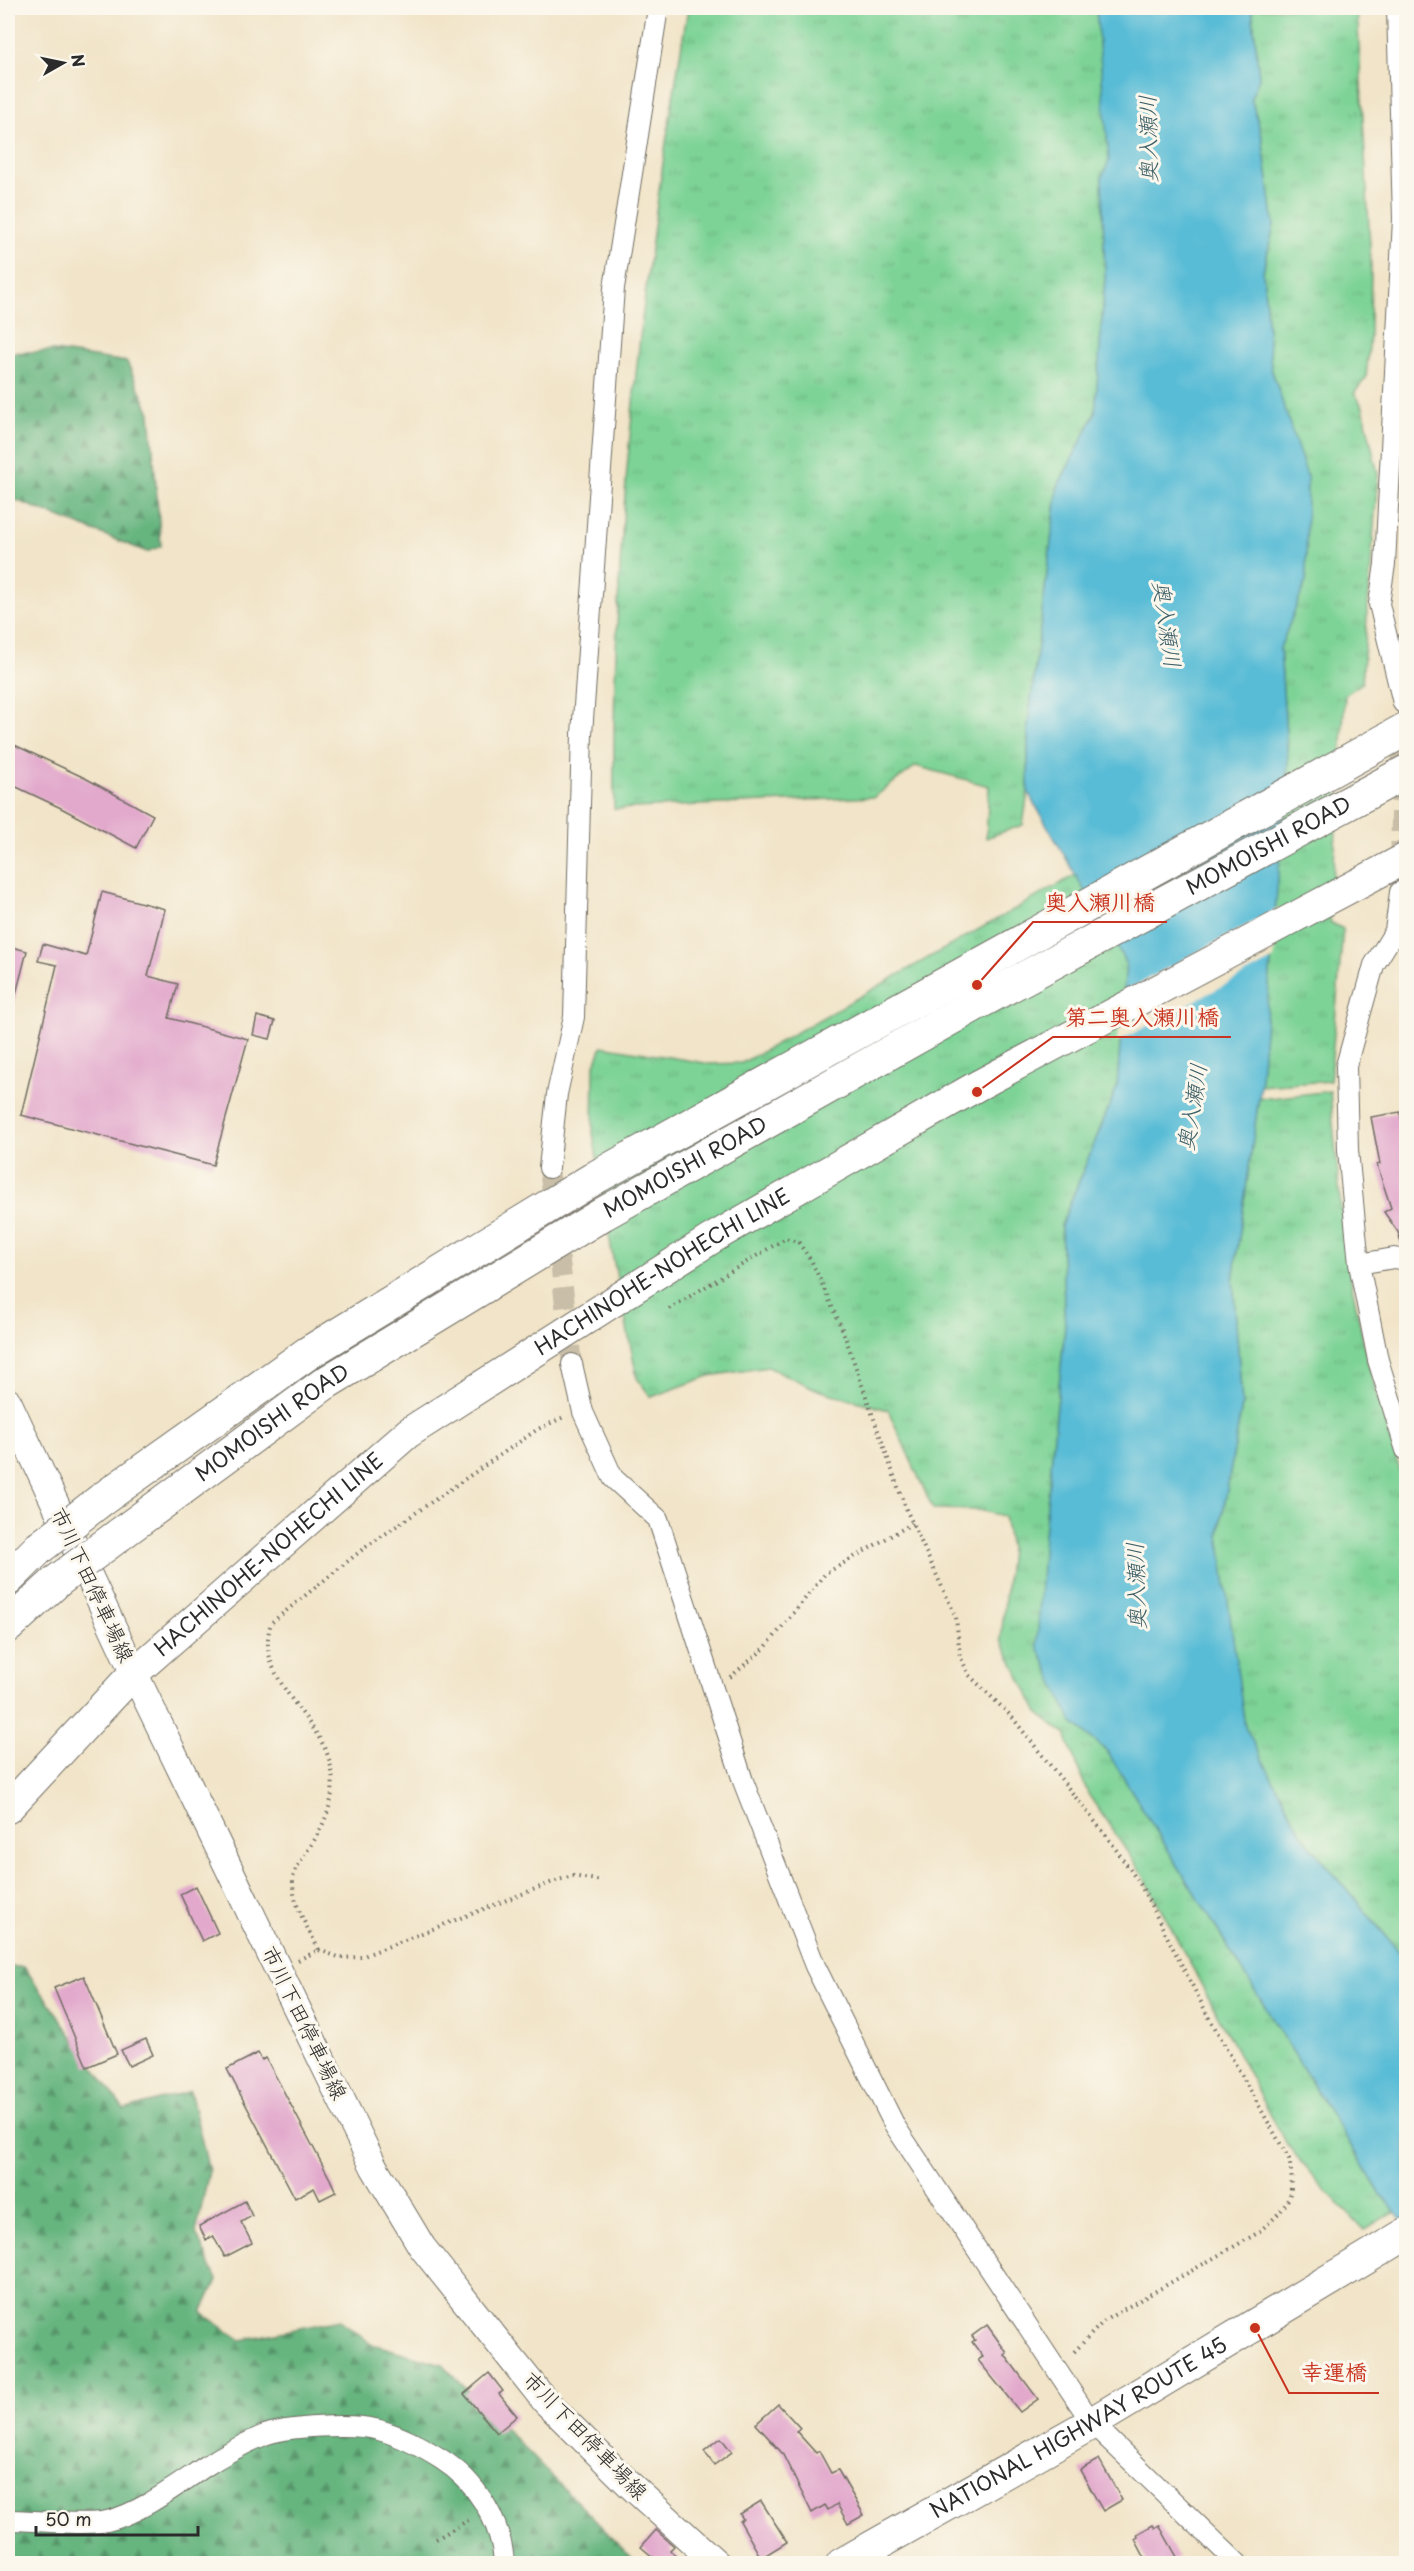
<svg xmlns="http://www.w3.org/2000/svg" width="1414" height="2571" font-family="'Playpen Sans','Klee One',sans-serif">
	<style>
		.grass { fill: url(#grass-tufts); stroke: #547f60; stroke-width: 1.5 }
		.forest { fill: url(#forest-firs); stroke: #487055; stroke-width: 1.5 }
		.water { fill: #58bcd6; stroke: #427480; stroke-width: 1.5 }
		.pier { fill: #f1e4c8 }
		.building { fill: #e2a9cc }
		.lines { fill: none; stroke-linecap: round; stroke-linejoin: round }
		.minor-tunnel { stroke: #c9bfa9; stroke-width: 20; stroke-dasharray: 20 10; stroke-linecap: butt }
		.minor-casing { stroke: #706c62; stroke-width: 22 }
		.secondary-casing { stroke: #706c62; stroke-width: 29 }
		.primary-casing { stroke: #706c62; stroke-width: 32 }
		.trunk-casing { stroke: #706c62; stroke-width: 34 }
		.motorway-casing { stroke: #706c62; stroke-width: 35 }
		.path { stroke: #706c62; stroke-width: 4; stroke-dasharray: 1.5 4.5; stroke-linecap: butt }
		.minor { stroke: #fff; stroke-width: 20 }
		.secondary { stroke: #fff; stroke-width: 27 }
		.primary { stroke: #fff; stroke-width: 30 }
		.trunk { stroke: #fff; stroke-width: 32 }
		.motorway { stroke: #fff; stroke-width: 33 }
		.motorway-bridge-casing { stroke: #706c62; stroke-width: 35; stroke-linecap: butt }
		.motorway-bridge { stroke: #fff; stroke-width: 33 }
		.labels { text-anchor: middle; stroke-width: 6; stroke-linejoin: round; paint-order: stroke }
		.street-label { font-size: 21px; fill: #2b2b2b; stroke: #fbf7ec }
		.water-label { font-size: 22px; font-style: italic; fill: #3b5e67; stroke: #fbf7ec }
		.leader { fill: none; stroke: #c8321e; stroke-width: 2 }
		.callout-dot { fill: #c8321e; stroke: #fbf7ec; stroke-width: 2 }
		.callout-label { font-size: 22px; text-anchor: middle; font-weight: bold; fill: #c8321e; stroke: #fbf7ec; stroke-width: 6; stroke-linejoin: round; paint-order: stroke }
	</style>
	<defs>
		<pattern id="grass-tufts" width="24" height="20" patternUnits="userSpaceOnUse" patternTransform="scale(1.5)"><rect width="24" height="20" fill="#7dd396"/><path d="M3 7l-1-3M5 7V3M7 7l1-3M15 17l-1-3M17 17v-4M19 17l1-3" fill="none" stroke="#6cb581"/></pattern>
		<pattern id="forest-firs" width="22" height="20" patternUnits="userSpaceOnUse" patternTransform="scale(1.5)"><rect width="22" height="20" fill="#66b57f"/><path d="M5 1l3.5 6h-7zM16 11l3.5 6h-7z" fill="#549368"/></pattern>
	</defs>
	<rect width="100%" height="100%" fill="#fbf7ec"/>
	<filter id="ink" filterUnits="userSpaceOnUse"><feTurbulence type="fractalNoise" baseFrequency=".0167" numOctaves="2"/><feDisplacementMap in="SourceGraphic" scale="12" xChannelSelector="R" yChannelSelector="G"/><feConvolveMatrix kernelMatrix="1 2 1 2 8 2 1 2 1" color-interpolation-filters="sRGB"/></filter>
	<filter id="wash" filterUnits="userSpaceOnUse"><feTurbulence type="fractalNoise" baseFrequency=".008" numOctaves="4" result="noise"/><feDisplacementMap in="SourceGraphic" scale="24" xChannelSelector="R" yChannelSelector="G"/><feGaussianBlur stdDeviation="1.35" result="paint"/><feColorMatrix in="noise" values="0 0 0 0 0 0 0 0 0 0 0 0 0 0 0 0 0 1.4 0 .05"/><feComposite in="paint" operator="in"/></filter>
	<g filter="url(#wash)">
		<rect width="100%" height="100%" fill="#f1e4c8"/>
		<path class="grass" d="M688 8H1096L1110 161 1102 177 1105 278 1095 414 1058 486 1028 725V792L1023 825 986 838 989 786 916 766 874 797 614 809C611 541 642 272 688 8Z
			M1252 8H1357L1371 264 1370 336 1366 378 1354 393 1363 407 1378 474 1362 683 1345 695 1330 922 1343 929 1330 1081 1260 1086 1288 762 1280 648 1306 581 1280 394 1271 368 1263 272 1274 225 1262 137 1251 98 1259 78Z
			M1077 874 1126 963 1117 1087 1061 1226 1065 1327 1044 1535 1072 1722 1107 1751 1380 2193 1397 2212 1364 2230 1316 2180 1285 2142 1143 1875 1088 1794 1065 1734 1038 1713 1001 1640 1010 1548 1004 1516 978 1510 933 1509 888 1410 818 1390 768 1367 709 1376 651 1397 637 1378 612 1253 593 1133 594 1067 602 1046 711 1064 742 1063Z
			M1330 1091 1345 1250 1367 1360 1406 1491V1960L1304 1838 1244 1727 1219 1535 1242 1405 1233 1280 1259 1097 1271 1098Z"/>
		<path class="forest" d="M54 351 127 362 150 413 161 546 147 552 8 497V353Z
			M8 1967H24L124 2110 190 2091 209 2171 196 2233 217 2280 202 2313 241 2340 340 2320 372 2344 442 2364 637 2563 243 2564 232 2554 220 2564 8 2563Z"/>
		<path class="water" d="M1096 8H1252L1259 78 1251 98 1262 137 1274 225 1263 272 1271 368 1307 476 1306 581 1280 648 1288 762 1260 1090 1233 1280 1242 1405 1219 1535 1245 1727 1304 1838 1406 1960V2223L1380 2193 1107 1751 1072 1722 1037 1645 1044 1535 1065 1327 1061 1226 1117 1087 1126 963 1028 792V725L1058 486 1095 414 1105 278 1102 177 1109 161Z"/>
		<path class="pier" d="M1279 908 1274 959 1117 1042 1121 993Z"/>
		<g id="blocks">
			<path class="building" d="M8 742 85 778 153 815 136 848 61 808 8 783Z
				M102 892 165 909 148 976 178 984 169 1018 248 1039 213 1165 21 1115 57 965 38 961 43 944 86 956Z
				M8 946 27 951 14 1002 8 1001Z
				M257 1016 275 1021 270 1039 253 1035Z
				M1400 1112 1407 1146V1245L1402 1246 1398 1232 1384 1212 1391 1208 1377 1165 1380 1164 1371 1117Z
				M196 1886 218 1933 202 1941 180 1894Z
				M84 1976 117 2054 87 2067 54 1988Z
				M146 2039 153 2055 129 2066 121 2050Z
				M258 2053 262 2060 266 2058 330 2179 336 2192 320 2200 314 2188 295 2198 227 2069Z
				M245 2201 252 2216 241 2222 252 2243 225 2257 213 2236 206 2240 199 2226Z
				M987 2325 1007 2353 1005 2355 1038 2399 1020 2412 978 2360 983 2357 972 2342 975 2340 972 2336Z
				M489 2373 503 2391 499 2394 517 2416 497 2433 464 2394Z
				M778 2404 800 2428 796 2431 816 2453 819 2451 831 2473 838 2470 864 2515 848 2524 837 2504 828 2510 825 2505 812 2513 782 2453 756 2424Z
				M721 2438 732 2452 714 2465 704 2451Z
				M1099 2459 1122 2500 1103 2511 1080 2470Z
				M761 2501 787 2542 761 2558 740 2521 743 2519 740 2514Z
				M1153 2525 1155 2528 1159 2525 1177 2557 1165 2564H1148L1135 2539 1138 2537 1137 2534Z
				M656 2530 674 2546 670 2550 683 2564H661L641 2547Z"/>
		</g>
	</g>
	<g filter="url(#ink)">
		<use href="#blocks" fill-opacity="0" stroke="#706c62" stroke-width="1.5"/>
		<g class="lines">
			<path class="minor-tunnel" d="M1400 892 1402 724
				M549 1168 572 1364"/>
			<g class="minor-casing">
				<path id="minor" d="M1397 8 1403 219 1385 564 1379 604 1403 703
					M1400 892 1395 931 1374 965 1346 1066 1348 1150 1359 1264 1378 1360 1406 1450
					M549 1168 557 1094 574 1017 582 734 614 288 658 8
					M1359 1264 1394 1258 1406 1260
					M572 1364 583 1412 613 1478 658 1519 743 1781 815 1966 895 2126 1092 2423 1238 2564
					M8 2520C33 2520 85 2526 107 2521 139 2514 179 2484 206 2466 223 2455 244 2444 262 2436 286 2426 354 2423 379 2430 401 2436 422 2447 441 2459 476 2481 502 2522 504 2564"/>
			</g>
			<g class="secondary-casing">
				<path id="secondary" d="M8 1402 134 1673 374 2167 422 2247 546 2402 629 2484 717 2564"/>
			</g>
			<g class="primary-casing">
				<g id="primary">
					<path id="s1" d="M8 1808 134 1673 408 1433 711 1239 806 1184 977 1086 1406 858"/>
				</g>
			</g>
			<g class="trunk-casing">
				<g id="trunk">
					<path id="s2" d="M842 2564 1092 2423 1406 2234"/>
				</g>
			</g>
			<g class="motorway-casing">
				<g id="motorway">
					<path d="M101 1500 308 1353 598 1176 1406 729"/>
					<path id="s3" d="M119 1535 324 1384 603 1214 976 1004 1406 772"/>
					<path d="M8 1579 39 1548"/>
					<path d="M8 1626 56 1582"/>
				</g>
			</g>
			<path class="path" d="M669 1309 786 1238 799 1243 812 1262 843 1331 905 1507 956 1617 960 1656 969 1675 1011 1716 1108 1838 1140 1884 1206 2012 1289 2159C1297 2198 1286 2209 1256 2234L1105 2320 1071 2355
				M730 1677 765 1648 825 1574 913 1523
				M319 1950 341 1958 361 1957 558 1880 573 1876 602 1881
				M298 1960 319 1950C309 1930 293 1906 293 1883 292 1871 302 1860 308 1850 327 1822 340 1790 328 1756 312 1712 254 1675 271 1623L363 1549 538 1429 564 1417
				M436 2539 472 2518"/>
			<use href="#minor" class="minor"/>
			<use href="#secondary" class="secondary"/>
			<use href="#primary" class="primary"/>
			<use href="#trunk" class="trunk"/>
			<use href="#motorway" class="motorway"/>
			<g class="motorway-bridge-casing">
				<path id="motorway-bridge" d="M39 1548 101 1500
					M56 1582 119 1535"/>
			</g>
			<use href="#motorway-bridge" class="motorway-bridge"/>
		</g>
	</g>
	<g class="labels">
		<g class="street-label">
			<text dy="7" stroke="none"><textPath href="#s3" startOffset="1342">MOMOISHI ROAD</textPath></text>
			<text dy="7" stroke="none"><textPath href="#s3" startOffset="676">MOMOISHI ROAD</textPath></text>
			<text dy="7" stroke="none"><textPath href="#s1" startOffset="850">HACHINOHE-NOHECHI LINE</textPath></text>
			<text dy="7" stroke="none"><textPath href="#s3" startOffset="190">MOMOISHI ROAD</textPath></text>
			<text dy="7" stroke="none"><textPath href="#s1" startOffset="364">HACHINOHE-NOHECHI LINE</textPath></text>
			<text transform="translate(92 1585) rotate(65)" y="7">市川下田停車場線</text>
			<text transform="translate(304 2023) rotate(64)" y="7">市川下田停車場線</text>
			<text dy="7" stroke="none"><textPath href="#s2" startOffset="273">NATIONAL HIGHWAY ROUTE 45</textPath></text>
			<text transform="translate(585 2436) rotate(46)" y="7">市川下田停車場線</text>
		</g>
		<g class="water-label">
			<text transform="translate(1148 139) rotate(-91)" y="8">奥入瀬川</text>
			<text transform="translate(1167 624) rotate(82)" y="8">奥入瀬川</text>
			<text transform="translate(1192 1107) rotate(-81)" y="8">奥入瀬川</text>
			<text transform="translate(1136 1586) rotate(-92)" y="8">奥入瀬川</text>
		</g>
	</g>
	<path class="leader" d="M977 985L1033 922H1167M977 1092L1053 1037H1231M1255 2328L1289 2393H1379"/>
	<g class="callout-dot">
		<circle cx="977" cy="985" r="6"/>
		<circle cx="977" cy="1092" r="6"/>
		<circle cx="1255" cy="2328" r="6"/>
	</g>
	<g class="callout-label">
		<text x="1100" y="910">奥入瀬川橋</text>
		<text x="1142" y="1025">第二奥入瀬川橋</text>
		<text x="1334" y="2380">幸運橋</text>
	</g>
	<rect width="1414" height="2571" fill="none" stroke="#fbf7ec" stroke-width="30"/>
	<g transform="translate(63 63) rotate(81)" stroke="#fbf7ec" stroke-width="4.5" paint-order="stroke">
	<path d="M0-4.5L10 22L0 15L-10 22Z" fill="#2b2b2b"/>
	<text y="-9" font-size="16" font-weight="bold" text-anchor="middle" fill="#2b2b2b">N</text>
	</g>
	<path d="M36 2526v9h162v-9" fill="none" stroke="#2b2b2b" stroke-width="3"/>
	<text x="45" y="2526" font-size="18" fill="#2b2b2b" stroke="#fbf7ec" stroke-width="4.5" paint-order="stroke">50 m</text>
</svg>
